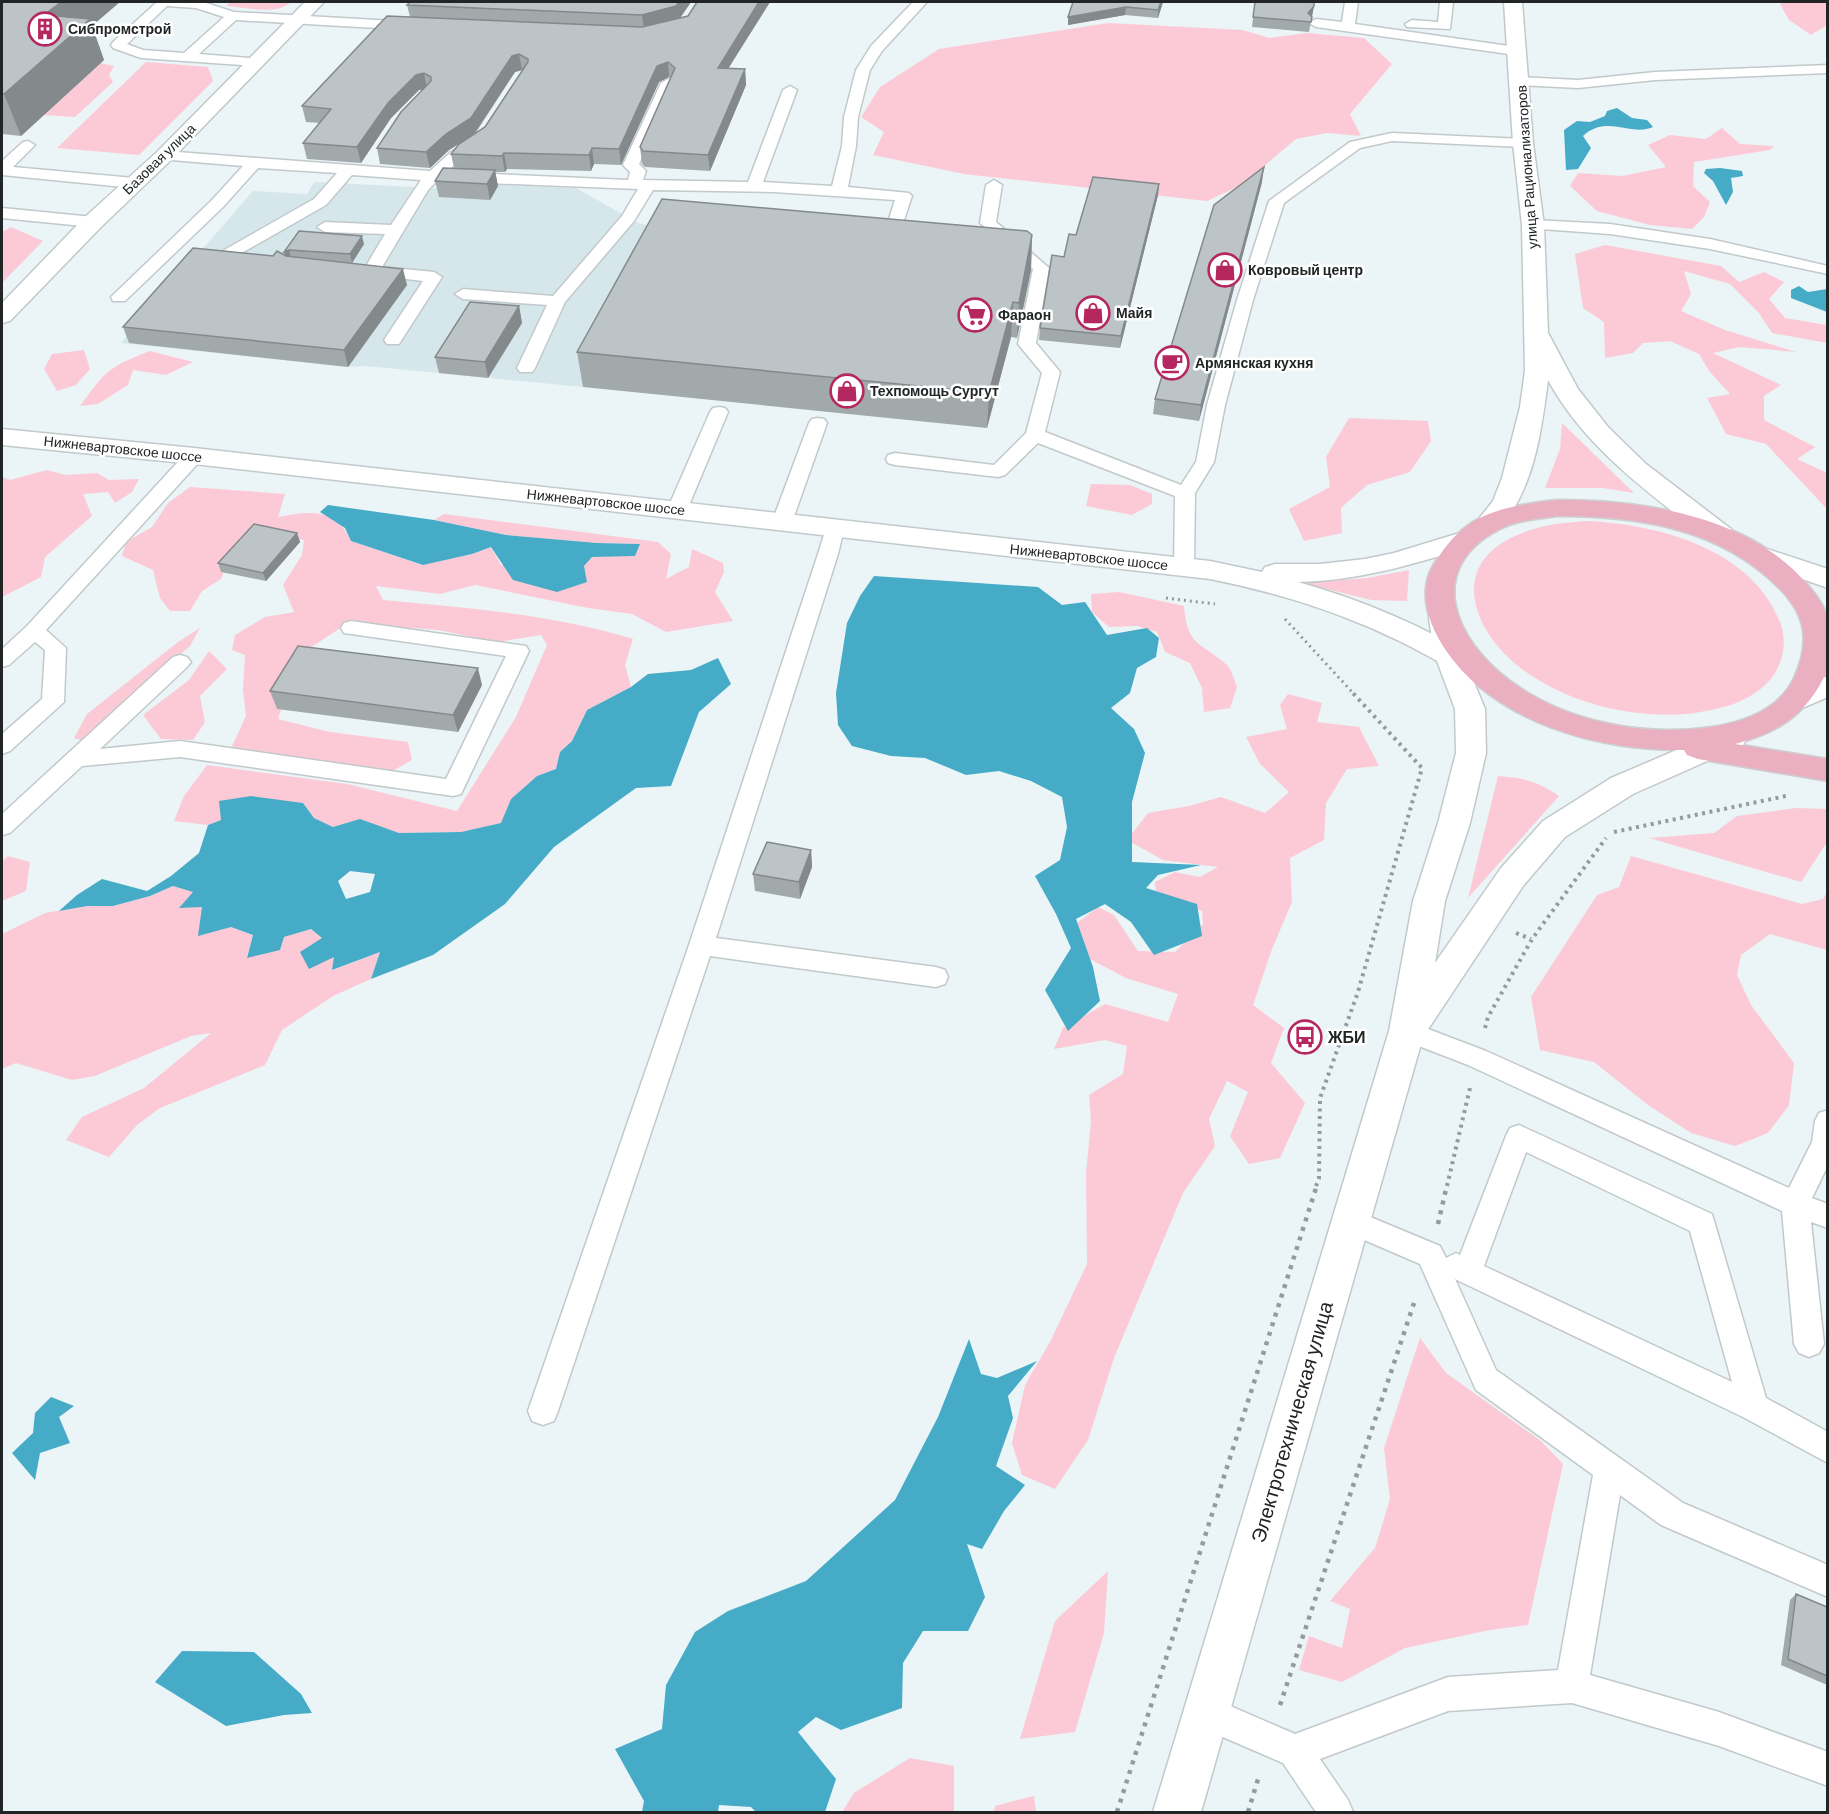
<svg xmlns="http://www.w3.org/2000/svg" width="1829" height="1814" font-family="Barlow,sans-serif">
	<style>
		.built { fill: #d6e7ec }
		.green { fill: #fccad6 }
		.water { fill: #45abc6; fill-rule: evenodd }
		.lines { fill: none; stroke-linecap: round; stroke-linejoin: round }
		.service-casing { stroke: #c1c9cb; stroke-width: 3 }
		.tertiary-casing { stroke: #c1c9cb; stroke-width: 3 }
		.secondary-casing { stroke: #c1c9cb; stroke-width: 3 }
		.primary-casing { stroke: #cecfcf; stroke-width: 3 }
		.path-far2 { stroke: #949a9d; stroke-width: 3; stroke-dasharray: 2 4; stroke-linecap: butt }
		.path-far1 { stroke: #949a9d; stroke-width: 4; stroke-dasharray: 3 4.5; stroke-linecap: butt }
		.path { stroke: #949a9d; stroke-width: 4.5; stroke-dasharray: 4 6; stroke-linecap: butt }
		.service { fill: #fff; fill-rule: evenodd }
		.tertiary { fill: #fff; fill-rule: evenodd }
		.secondary { fill: #fff; fill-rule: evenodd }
		.primary { fill: #eab0c1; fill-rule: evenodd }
		.wall { fill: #a2a9ab; fill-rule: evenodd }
		.shaded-wall { fill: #84898b }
		.building { fill: #bcc4c7; stroke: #84898b; stroke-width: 1.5 }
		.labels { text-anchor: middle; stroke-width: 5; stroke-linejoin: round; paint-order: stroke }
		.far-poi-label { font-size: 14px; font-weight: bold; fill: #222526; stroke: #fff; text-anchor: start }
		.far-street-label { font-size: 14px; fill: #222526; stroke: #fff }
		.poi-label { font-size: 16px; font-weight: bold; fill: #222526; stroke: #fff; text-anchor: start }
		.near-street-label { font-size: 20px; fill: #222526; stroke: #fff }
	</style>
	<rect width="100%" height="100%" fill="#ebf4f7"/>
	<path class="built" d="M314 182 495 191 499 185 576 188 640 224 655 225 583 387 366 366 348 367 121 343 253 191 307 194Z"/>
	<path class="green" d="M231 2H291C277 16 244 7 226 6Z
		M1782 2H1827V25L1811 35 1789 20 1780 4Z
		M1108 23 1243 30 1269 38 1307 33 1364 38 1392 64 1350 114 1361 136 1327 133 1296 139 1240 186 1207 201 964 174 873 155 884 132 861 117 880 87 939 49Z
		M146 62 208 67 213 81 139 155 57 148Z
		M100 63 114 66 109 75 113 82 75 117 43 115Z
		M1722 128 1740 144 1774 146 1770 150 1694 162 1693 186 1710 202 1704 217 1692 229 1650 225 1597 211 1570 186 1578 173 1622 176 1666 167 1648 145 1670 135 1706 139Z
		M11 227 43 241 2 283V232Z
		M1605 245 1721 266 1739 282 1764 272 1784 282 1769 299 1785 318 1827 325V343L1772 333 1759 313 1730 284 1684 271 1691 294 1681 311 1725 330 1796 352 1739 347 1713 353 1781 385 1764 396V420L1815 447 1797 459 1827 473V509L1766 444 1726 434 1707 398 1730 394 1709 371 1699 354 1670 341 1643 343 1633 353 1605 358 1604 322 1583 308 1575 254Z
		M84 350 90 369 76 385 57 391 44 369 52 354Z
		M150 351 193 362 166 375 133 370 128 385 98 404 80 406C106 370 109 367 150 351Z
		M1349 418 1428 421 1431 441 1410 472 1367 485 1341 508 1342 533 1304 541 1289 509 1330 487 1326 457Z
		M1562 423 1634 493 1603 488H1545L1560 449Z
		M47 470 65 475 97 473 109 480 139 479 132 492 115 503 108 492 83 494 92 516 45 557 41 577 2 597V477L10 480Z
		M1091 484 1130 485 1152 494V504L1132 515 1086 506Z
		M190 487 285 494 278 517C308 511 336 507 351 541L422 565 472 554 491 547 501 565 584 566 592 556H635L639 544 597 543 506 535 434 520 444 514 658 542 671 554 666 579 689 567 692 549 723 563 724 572 715 592 733 621 666 632 632 614 588 608 475 585 440 594 376 586 383 600C467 608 553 614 633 639L625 665 631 687 587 710 572 741 560 752 556 769 537 776 511 799 502 823 461 832 399 833 360 820 333 827 314 818 303 803 221 820 208 825 174 821 184 796 207 765 347 784 457 811 516 717 547 645 541 635 498 642 438 630 348 623 310 648 289 684 278 719 330 732 408 742 412 760 382 777 244 764 232 746 246 716 243 690 245 655 232 650 235 635 265 617 294 612 283 585 302 555 304 540 256 533 226 567 221 579 202 591 190 611H170L160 598 153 570 122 556 126 542 152 527 168 503Z
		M1586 521C1657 524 1751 548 1780 622 1788 642 1783 666 1768 682 1748 704 1714 711 1685 714 1630 718 1567 703 1522 669 1475 634 1446 567 1515 536 1538 525 1561 523 1586 521Z
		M1409 570 1407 601 1371 600 1303 583 1367 578Z
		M1119 592 1184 606C1187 647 1201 642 1227 665 1232 670 1234 680 1237 687L1230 708 1204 712 1202 688 1190 663 1165 652 1157 632 1137 626 1109 627 1092 612 1091 594Z
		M200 628 190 646 84 741 74 738 87 714 178 642Z
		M209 651 227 669 200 696 205 722 193 740 161 739 143 715 189 680Z
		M1288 694 1322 703 1317 722 1359 727 1379 766 1347 769 1326 803 1324 840 1290 858 1292 902 1272 949 1253 1005 1284 1028 1271 1063 1305 1103 1280 1158 1249 1164 1230 1136 1248 1092 1227 1081 1209 1119 1215 1146 1183 1193 1114 1358 1088 1440 1055 1489 1022 1475 1012 1443 1025 1385 1051 1340 1087 1264 1086 1173 1091 1121 1089 1095 1123 1074 1127 1046 1105 1040 1054 1049 1063 1028 1105 1004 1168 1022 1178 994 1126 978 1088 958 1077 923 1098 907 1114 915 1138 951 1175 952 1203 924 1202 911 1156 893 1155 882 1175 872 1200 877 1218 867 1163 860 1127 840 1148 813 1189 806 1221 797 1265 813 1289 792 1260 764 1246 737 1287 729 1280 705Z
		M1498 776C1524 778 1537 781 1559 796L1468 898Z
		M1796 808 1827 809V842L1801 882 1649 838 1714 833 1737 816Z
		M8 856 30 862 26 891 2 901V861Z
		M1631 856 1802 904 1823 899 1827 892V950L1770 934 1741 955 1737 975 1751 1005 1794 1063 1789 1105 1768 1133 1735 1146 1691 1133 1648 1105 1594 1062 1540 1050 1531 997 1597 895 1619 887Z
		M173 886 194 892 180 908 203 906 231 927 253 935 247 957 284 937 311 929 322 938 335 956 333 970 380 952 371 979 333 996 282 1030 265 1065 160 1108 137 1125 109 1157 66 1140 82 1117 144 1088 211 1033 191 1036 95 1076 72 1080 16 1063 2 1069V934L45 913 87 906H113L150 896Z
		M1420 1338 1446 1373 1541 1441 1563 1464 1528 1625 1490 1630 1405 1648 1342 1682 1299 1670 1309 1636 1342 1648 1350 1609 1330 1601 1375 1548 1390 1499 1384 1448Z
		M1108 1571 1104 1633 1075 1732 1020 1739 1055 1621Z
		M910 1758 954 1766V1812H842L854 1793Z
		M1034 1796 1036 1812H994L995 1806Z"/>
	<path class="water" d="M1617 108 1632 118 1647 120 1653 127C1630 137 1607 114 1583 136L1591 148 1578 169 1566 170 1564 130 1577 121 1590 122 1605 116 1607 111Z
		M1720 168 1742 171 1743 176 1731 178 1733 192 1726 205 1713 181 1704 173 1706 169Z
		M1799 286 1808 292 1827 289V312L1791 298V290Z
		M328 505 434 520 506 535 597 543 640 544 635 556 592 557 584 566 587 582 557 592 513 580 491 547 472 554 423 565 351 541 345 528 320 512Z
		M874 576 1038 587 1062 605 1085 602 1107 635 1147 628 1159 638 1156 657 1137 668 1130 693 1111 708 1134 729 1145 753 1132 802V862L1201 865 1158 875 1146 888 1197 904 1202 936 1154 955 1131 922 1105 904 1076 919 1093 967 1100 1001 1068 1031 1045 990 1071 948 1056 914 1035 876 1060 860 1067 827 1062 797 1031 781 999 771 966 775 925 758 891 756 852 746 838 725 836 693 847 623 860 596Z
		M718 658 731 684 699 712 671 786 636 788 554 847 505 904 433 955 371 979 380 952 332 970 334 957 309 969 300 952 322 938 311 929 284 937 280 950 247 958 253 935 231 927 198 936 202 907 179 908 193 892 173 886 150 896 113 906H87L59 911 77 895 102 879 147 891 171 876 199 853 208 825 221 820 219 801 251 796 303 803 314 818 333 827 360 819 399 833 461 832 501 823 511 799 537 776 556 769 560 752 572 741 587 710 631 687 648 674 691 670ZM350 871 375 874 370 892 346 899 338 881Z
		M969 1339 981 1374 997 1378 1037 1361 1008 1396 1013 1418 996 1466 1025 1485 1004 1511 982 1549 967 1544 985 1597 968 1631H923L903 1663 902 1708 841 1730 816 1717 798 1732 836 1779 825 1812H756L751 1807 719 1805 718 1812H642L644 1801 615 1749 662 1729 666 1685 695 1632 728 1611 806 1581 895 1500 938 1417Z
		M51 1397 74 1406 59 1417 70 1443 40 1453 35 1480 12 1453 33 1433 35 1413Z
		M182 1651 254 1652 301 1694 312 1713 284 1715 226 1726 155 1682Z"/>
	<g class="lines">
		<g class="service-casing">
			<path id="service" d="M157 2H203L234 12 412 22 419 26 412 30 236 20 199 54 261 59 263 62 261 65 256 66 141 58 113 48 111 45 113 42ZM167 6 196 8 224 17 184 53 143 50 127 44Z
				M913 2H927L882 51 870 70 858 117 856 146 848 187 909 193 912 196 896 244 890 246 882 241 895 200 774 192 653 190 634 221 565 302 535 368 532 372H520L517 368 547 305 463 299 455 294 463 289 553 296 622 216 638 189 437 181 428 190 382 267 434 272 442 277 399 344H387L384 340 423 281 365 274 363 271 385 234 325 232 317 227 325 222 391 225 421 180 352 175 326 205 231 259H219L217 256 219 253 314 199 337 173 258 168 223 207 125 301H113L111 297 211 201 243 166 159 159 156 156 159 153 164 151 430 171 451 152 479 136 484 137 486 140 484 143 461 158 447 172 628 180 630 172 623 165 661 83 668 79 675 83 639 164 646 171 643 180 748 182 783 90 790 86 797 90 763 182 832 186 842 146 844 117 856 70 871 46Z
				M1345 2H1358L1355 24 1516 47 1523 51 1516 55 1316 27 1309 23 1316 19 1342 22Z
				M1440 2H1453L1450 29 1407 27 1405 24 1412 20 1438 22Z
				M1828 65V73L1655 80 1578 88 1520 85 1513 81 1520 77 1578 80 1655 72Z
				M1392 133 1523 139 1530 143 1523 147 1392 141 1360 148 1284 203 1253 300 1225 405 1214 462 1195 493 1194 567 1191 571 1184 573 1177 571 1174 567 1175 496 1038 443 1005 475 998 477 895 465 888 463 886 459 888 455 895 453 994 465 1026 433 1042 373 1018 344 1033 269 980 223 986 185 994 180 1002 185 996 222 1049 268 1036 343 1060 372 1045 432 1181 485 1196 462 1207 405 1237 300 1269 201 1350 142Z
				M28 141 35 145 13 167 134 178 142 183 134 188 2 175V161L23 142Z
				M2 208 93 217 101 222 93 227 2 218Z
				M1533 220 1610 224 1710 239 1828 266V274L1710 249 1610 234 1527 228 1525 225Z
				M719 407 725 408 728 412 687 510 684 514H670L667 510 710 412 713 408Z
				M818 418 824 419 827 423 792 522 789 526H775L772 522 809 423 812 419Z
				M194 450 201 452 203 456 201 460 46 630 66 648 64 702 10 751 2 754V734L42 699 45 650 35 642 9 665 2 667V649L27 626 187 452Z
				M834 523 841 525 844 529 838 554 716 938 936 967 945 970 948 977 945 984 936 987 710 956 558 1411 554 1421 543 1425 532 1421 528 1411 689 945 818 554 827 525Z
				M351 621 526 646 529 651 461 794 453 796 180 757 82 766 10 833 2 835V814L173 657 180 655 187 657 191 662 187 667 100 749 180 741 446 779 506 656 344 633 341 628 344 623Z
				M1407 1021 1486 1051 1789 1188 1812 1142 1815 1121 1819 1113 1828 1110V1165L1812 1198 1828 1204V1228L1811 1222 1824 1344 1819 1353 1809 1357 1799 1353 1794 1344 1782 1211 1468 1065 1398 1038 1394 1031 1398 1024Z
				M1519 1125 1712 1214 1766 1398 1828 1432V1463L1743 1417 1455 1279 1496 1370 1683 1503 1828 1565V1597L1661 1525 1620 1495 1590 1675 1719 1712 1828 1752V1786L1719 1746 1572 1703 1448 1711 1320 1759 1348 1800 1353 1812H1316L1283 1763 1195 1725 1190 1713 1195 1701 1207 1696 1295 1734 1448 1677 1558 1670 1593 1475 1476 1390 1420 1264 1341 1230 1337 1221 1341 1212 1351 1209 1440 1246 1446 1258 1456 1253 1460 1255 1506 1136 1510 1128ZM1526 1152 1690 1231 1732 1382 1484 1266Z"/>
		</g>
		<g class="tertiary-casing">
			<path id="tertiary" d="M305 2H324L171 160 101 227 10 321 2 323V303L85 217 157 152Z
				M2 429 194 448 1210 561 1262 572 1265 567 1275 564H1320L1365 559 1394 553 1466 531 1476 533 1479 539 1476 545C1417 563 1360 581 1298 582 1363 600 1423 626 1481 661L1486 668 1481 675 1471 678 1461 675C1382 626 1300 597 1210 579L194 464 2 445Z"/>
		</g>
		<g class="secondary-casing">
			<path id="secondary" d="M1504 2H1522L1533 143 1544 225 1548 333 1578 389 1608 427 1646 464 1731 529 1734 535 1731 541 1721 543 1711 541C1651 495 1585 448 1548 380 1542 427 1535 483 1505 521 1502 524 1499 529 1496 531 1490 534 1484 532 1478 531L1474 525 1493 501 1502 478 1520 407 1525 371 1522 225 1513 143Z
				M1752 544 1828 569V588L1742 558 1738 552 1742 546Z
				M1443 609 1453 612 1457 618 1462 653 1485 709 1486 753 1470 823 1445 901 1435 963 1501 868 1543 821 1611 778 1721 731 1732 728 1743 731 1747 738 1743 745 1633 794 1565 837 1523 886 1423 1037 1201 1812H1153L1389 1031 1413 901 1438 823 1456 753 1455 709 1434 653 1429 618 1433 612Z
				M1828 674V697L1795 711 1785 708 1780 701 1785 694Z"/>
		</g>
		<g class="primary-casing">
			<path id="primary" d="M1557 500C1641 500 1748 515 1806 583 1814 592 1825 606 1827 618 1829 636 1828 659 1828 678L1824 677C1805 716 1776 733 1735 744L1828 759V781L1698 759 1687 755 1684 750C1617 750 1545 735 1490 695 1457 672 1418 624 1427 581 1430 568 1437 559 1444 549 1454 536 1466 524 1482 517 1505 506 1532 503 1557 500ZM1557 516C1638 516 1720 528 1779 588 1807 616 1810 643 1794 678 1779 710 1744 722 1712 727 1644 737 1564 722 1509 680 1454 639 1424 568 1500 529 1517 520 1538 519 1557 516Z"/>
		</g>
		<path class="path-far2" d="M1166 598 1215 604
			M1285 619 1353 693"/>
		<path class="path-far1" d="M1614 832 1786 796
			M1516 933 1531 939
			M1485 1028 1488 1017 1532 939 1606 838
			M1316 1186 1319 1178 1320 1098 1358 992 1422 768 1351 691
			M1447 1186 1470 1088"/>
		<path class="path" d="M1438 1224 1447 1185
			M1280 1705 1414 1303
			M1117 1812 1317 1185
			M1248 1812 1259 1776"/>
		<use href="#service" class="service"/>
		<use href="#tertiary" class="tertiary"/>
		<use href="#secondary" class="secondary"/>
		<use href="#primary" class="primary"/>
	</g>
	<path class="wall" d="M2 2 92 26 104 60 21 136 2 134Z
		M410 2H691L680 18 688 16 697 2H770L728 69H745L746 85 710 171 645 167 642 164 640 147 671 79 669 77 659 82 621 165 594 164 591 171 507 169 505 172H495L498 186 490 200 439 197 435 181 454 168 451 154 459 144 449 150 430 168 380 164 377 148 423 90H419L391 118 361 163 307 159 303 143 320 123 306 122 302 106 410 17 407 5ZM522 70H523L485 127 475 134 515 72Z
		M1073 2H1163L1158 18 1125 15 1068 25V17Z
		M1255 2 1314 6 1309 32 1252 27Z
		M1262 182 1199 421 1153 414 1155 399Z
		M1159 184 1158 195 1120 348 1039 340 1040 328 1064 257 1076 235Z
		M299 231 364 244 352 263 317 260 407 285 348 367 129 343 123 327 285 256Z
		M1032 235 1031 270 1017 338 1011 337 987 428 583 387 577 352Z
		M519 306 522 323 488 378 439 373 435 357Z
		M297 533 300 542 266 581 221 572 218 563Z
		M482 685 458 732 277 709 270 691Z
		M811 850 812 867 800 899 755 891 753 874Z
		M1796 1594 1827 1607V1685L1781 1665 1790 1600Z"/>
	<path class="shaded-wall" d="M61 2H120L92 26 104 60 21 136 4 94 44 15Z
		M679 2H691L678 21 644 30 642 15Z
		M759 2H770L719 83 718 68Z
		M1161 2H1163L1158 18V10Z
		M1314 6 1312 16 1307 22 1308 13Z
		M1126 7 1125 15 1068 25V17Z
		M519 54 522 70 515 72 474 134 449 150 430 168 426 152 512 56Z
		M668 62 669 77 659 82 621 165 619 149 657 66Z
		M745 69 746 85 710 171 708 155Z
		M424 73 427 89 419 90 391 118 361 163 357 147 388 103 416 75Z
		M592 148 594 164 591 171 589 155Z
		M504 153 507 169 505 172 502 156Z
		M1264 167 1262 182 1199 421 1201 405Z
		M495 170 498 186 490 200 487 184Z
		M1159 184 1158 195 1120 348 1121 336Z
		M1032 235 1031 270 1017 338 1019 303Z
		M362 236 364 244 352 263 350 254Z
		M289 250 291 258 286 260 284 252Z
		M403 269 407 285 348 367 344 350Z
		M1013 302 1011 337 987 428 989 393Z
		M519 306 522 323 488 378 485 362Z
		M297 533 300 542 266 581 263 573Z
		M478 668 482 685 458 732 453 715Z
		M811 850 812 867 800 899 799 882Z"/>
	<path class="building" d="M2 2H61L44 15 90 19 4 94H2Z
		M410 2H679L676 6 642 15 407 5Z
		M697 2H759L718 68 745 69 708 155 643 151 640 147 675 68 668 62 657 66 619 149 592 148 589 155 504 153 502 156 451 154 459 144 485 127 528 62V59L519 54 512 56 471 118 446 134 426 152 377 148 401 112 431 81V77L424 73 416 75 388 103 357 147 303 143 331 109 302 106 387 16 642 27 688 16Z
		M1073 2H1161L1158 10 1126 7 1068 17Z
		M1255 2H1314V6L1308 13 1312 17 1311 22 1253 17Z
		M1264 167 1201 405 1155 399 1214 205Z
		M443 168 495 170 487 184 435 181Z
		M1093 177 1159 184 1121 336 1040 328 1052 255 1064 257 1069 234 1076 235Z
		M662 199 1027 231 1032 235 1019 303 1013 302 989 393 577 352Z
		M299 231 362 236 350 254 289 250 284 252Z
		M193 248 273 256 277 251 286 256 403 269 344 350 123 327Z
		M470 302 519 306 485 362 435 357Z
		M254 524 297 533 263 573 218 563Z
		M298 646 478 668 453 715 270 691Z
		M767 842 811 850 799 882 753 874Z
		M1796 1594 1827 1607V1676L1788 1659Z"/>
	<defs>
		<g id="building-ring" transform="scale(1.725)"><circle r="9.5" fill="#fff" stroke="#b4275f" stroke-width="1.5"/><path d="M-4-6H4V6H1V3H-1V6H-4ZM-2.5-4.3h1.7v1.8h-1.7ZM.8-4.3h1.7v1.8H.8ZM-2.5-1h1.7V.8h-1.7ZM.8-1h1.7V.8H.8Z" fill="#b4275f"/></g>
		<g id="shop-ring" transform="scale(1.725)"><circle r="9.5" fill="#fff" stroke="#b4275f" stroke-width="1.5"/><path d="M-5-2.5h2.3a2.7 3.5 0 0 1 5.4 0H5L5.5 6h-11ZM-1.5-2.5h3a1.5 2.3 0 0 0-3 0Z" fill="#b4275f"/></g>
		<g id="supermarket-ring" transform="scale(1.725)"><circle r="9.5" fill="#fff" stroke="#b4275f" stroke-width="1.5"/><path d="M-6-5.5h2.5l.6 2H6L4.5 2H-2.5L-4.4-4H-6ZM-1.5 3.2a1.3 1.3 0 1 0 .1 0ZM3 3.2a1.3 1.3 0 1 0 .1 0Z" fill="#b4275f"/></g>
		<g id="cafe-ring" transform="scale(1.725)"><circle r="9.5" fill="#fff" stroke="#b4275f" stroke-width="1.5"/><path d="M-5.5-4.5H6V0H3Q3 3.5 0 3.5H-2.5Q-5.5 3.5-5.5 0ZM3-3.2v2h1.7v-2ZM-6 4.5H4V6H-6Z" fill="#b4275f"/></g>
		<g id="bus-ring" transform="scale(1.725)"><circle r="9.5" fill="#fff" stroke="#b4275f" stroke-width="1.5"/><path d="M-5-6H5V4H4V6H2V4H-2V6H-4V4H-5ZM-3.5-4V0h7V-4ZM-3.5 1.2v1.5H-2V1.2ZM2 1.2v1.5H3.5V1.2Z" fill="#b4275f"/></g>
	</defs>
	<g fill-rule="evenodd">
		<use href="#building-ring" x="45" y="29"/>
		<use href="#shop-ring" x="1225" y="270"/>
		<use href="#shop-ring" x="1093" y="313"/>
		<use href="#supermarket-ring" x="975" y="315"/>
		<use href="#cafe-ring" x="1172" y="363"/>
		<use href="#shop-ring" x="847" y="391"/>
		<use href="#bus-ring" x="1305" y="1037"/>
	</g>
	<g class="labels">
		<g class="far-poi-label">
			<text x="68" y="34">Сибпромстрой</text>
			<text x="1248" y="275">Ковровый центр</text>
			<text x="1116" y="318">Майя</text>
			<text x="998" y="320">Фараон</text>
			<text x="1195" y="368">Армянская кухня</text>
			<text x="870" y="396">Техпомощь Сургут</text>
		</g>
		<g class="far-street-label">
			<text transform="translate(159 159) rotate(-44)" y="5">Базовая улица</text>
			<text transform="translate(1527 167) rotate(-94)" y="5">улица Рационализаторов</text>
			<text transform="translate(123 449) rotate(6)" y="5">Нижневартовское шоссе</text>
			<text transform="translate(606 502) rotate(6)" y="5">Нижневартовское шоссе</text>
			<text transform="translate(1089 557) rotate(6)" y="5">Нижневартовское шоссе</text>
		</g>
		<g class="poi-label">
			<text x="1328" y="1043">ЖБИ</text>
		</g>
		<g class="near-street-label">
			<text transform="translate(1292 1422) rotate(-74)" y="7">Электротехническая улица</text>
		</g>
	</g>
	<rect width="1829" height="1814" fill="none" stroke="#222526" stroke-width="6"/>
</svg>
